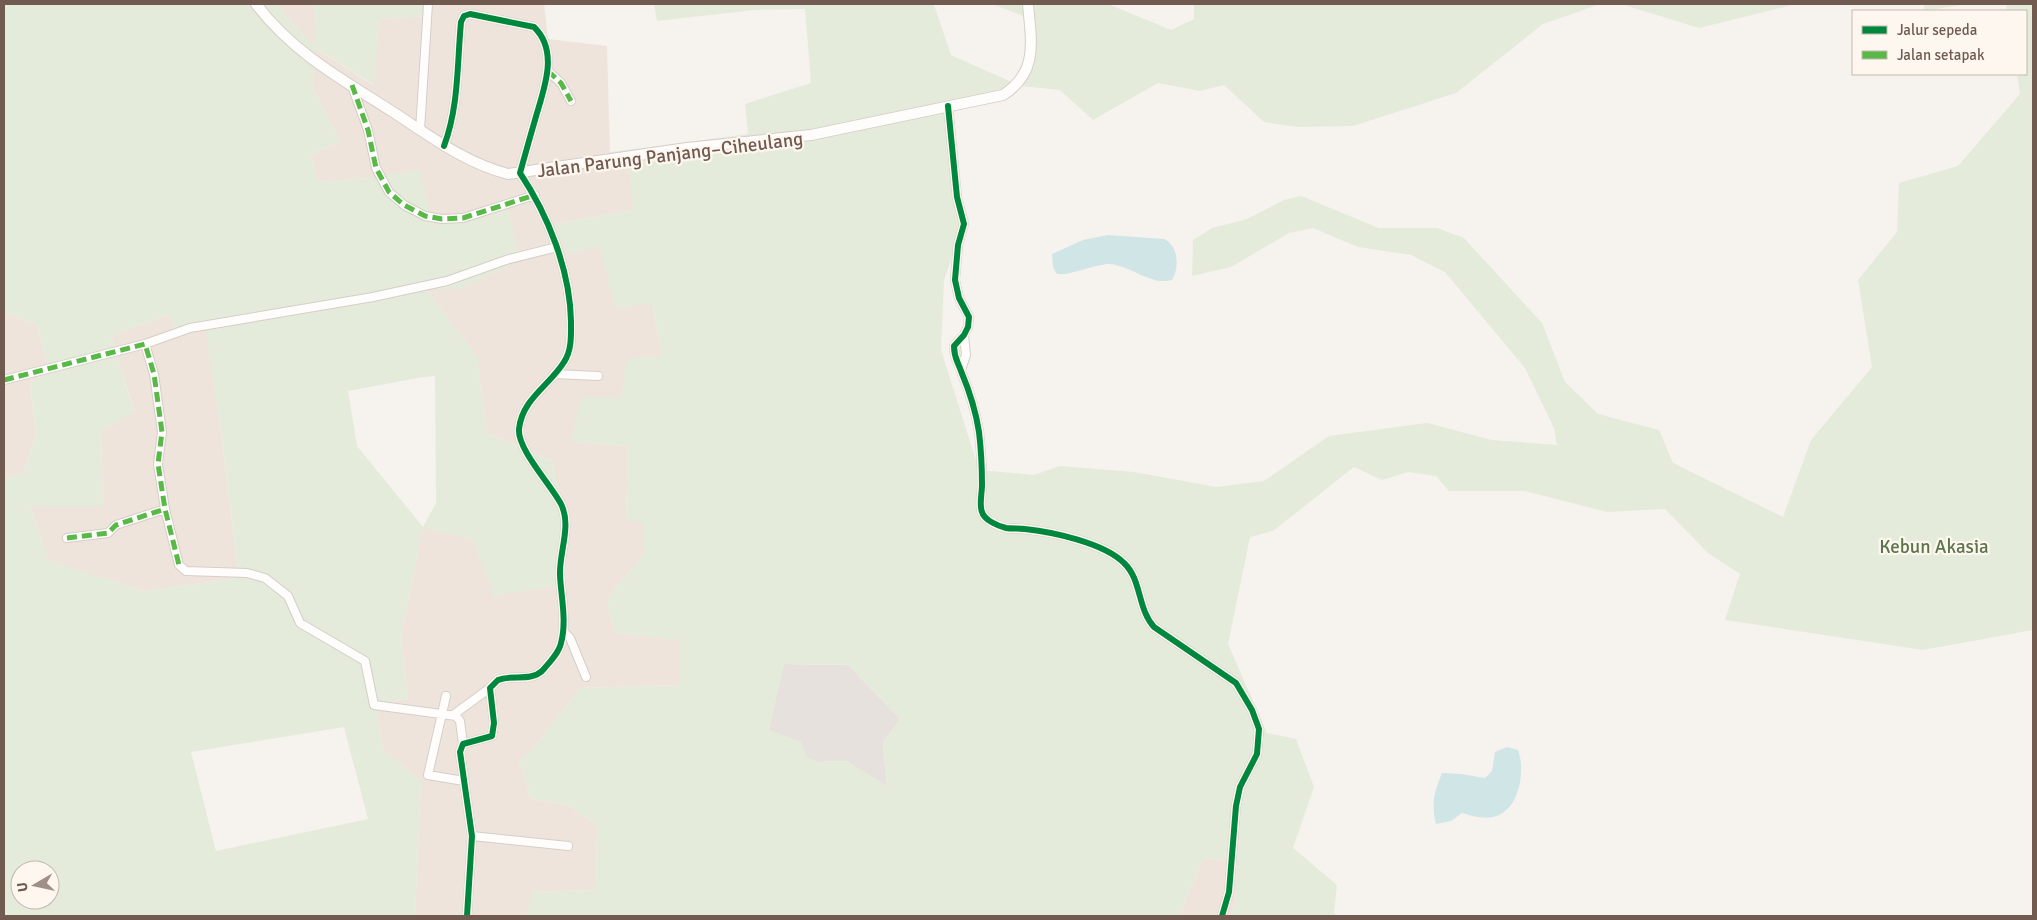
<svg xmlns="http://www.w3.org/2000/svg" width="2037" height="920" font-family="Signika,sans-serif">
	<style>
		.residential { fill: #eee4dc }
		.industrial { fill: #e7e1dd }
		.green { fill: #e5ebda; fill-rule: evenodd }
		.water { fill: #d0e5e5 }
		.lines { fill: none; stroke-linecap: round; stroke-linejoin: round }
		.minor-casing { stroke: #d4cec9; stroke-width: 10 }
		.tertiary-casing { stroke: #d4cec9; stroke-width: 12 }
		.minor { stroke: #fefdfc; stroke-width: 8 }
		.tertiary { stroke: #fefdfc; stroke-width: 10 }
		.quiet { stroke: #58b947; stroke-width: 5; stroke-dasharray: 10 5; stroke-linecap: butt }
		.cycleway-casing { stroke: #fdf7f0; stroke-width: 9 }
		.cycleway { stroke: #00873e; stroke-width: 6 }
		.labels { text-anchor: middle; stroke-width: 4.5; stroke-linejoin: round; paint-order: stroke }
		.street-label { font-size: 19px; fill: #715a50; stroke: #fdf7f0 }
		.park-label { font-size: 19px; fill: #5a764a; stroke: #fdf7f0 }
	</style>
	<rect width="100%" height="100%" fill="#f6f2ee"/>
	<path class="residential" d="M276 4H316L315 48 373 85 379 19 430 16V4H544L548 39 607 46 610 152 628 150 634 210 554 224 600 247 652 304 662 356 621 399 571 442 628 446 626 520 643 521V556L607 599 615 633 680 639V685L580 688 541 739 519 762 531 799 568 805 597 826 596 890 533 892 526 916H415L421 781 383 750 378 722V704L408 699 401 637 423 527 473 539 495 596 571 519 557 486 552 461 487 433 477 357 426 289H461L506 198 434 227 367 178 318 182 311 155 340 141 312 87 314 48Z
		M4 312 37 325 50 371 30 383 36 434 24 473 4 479Z
		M169 314 206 327 220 424 239 578 145 591 49 562 30 506H103L101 430 134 411 111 336Z
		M1203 858 1237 862 1235 903 1230 916H1179Z"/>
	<path class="industrial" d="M783 664 848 665 900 719 883 743 887 787 846 761 819 762 807 758 769 730Z"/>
	<path class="green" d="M4 4H276L314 47 316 4H430V16L379 19 374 85 315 48 312 87 340 141 311 155 318 182 367 178 420 170 434 227 506 197 520 261 461 289 427 290 477 357 487 433 552 461 557 486 571 519 560 585 494 596 473 539 423 528 401 637 408 699 378 704V722L383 750 421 781 415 916H4V479L24 473 36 434 30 383 50 371 37 325 4 312ZM169 314 177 336 205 327 220 424 239 578 145 591 49 561 30 506H103L101 431 134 412 111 336ZM435 376 436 503 423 527 357 446 348 391 423 377ZM344 727 368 819 216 851 191 752ZM20 870H50V900H20Z
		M654 4H931L934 5 951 55 1021 86 1031 19 992 4H1108L1171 30 1194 19V4H1600L1543 24 1456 93 1353 126 1298 127 1264 122 1224 85 1200 91 1158 83 1093 120 1060 90 1021 86 998 97 944 107 962 228 944 280 941 350 979 470 1034 475 1060 466 1134 472 1216 487 1264 481 1329 436 1427 423 1492 440 1557 445 1554 428 1525 368 1445 272 1411 255 1358 247 1313 228 1289 233 1231 267 1192 276 1193 240 1212 228 1247 219 1284 200 1301 196 1379 228H1437L1464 238 1542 323 1565 382 1598 414 1659 430 1673 463 1783 517 1811 440 1872 367 1858 280 1897 232 1899 183 1958 166 2020 94 2017 74H2026V11H2007L2006 4H2033V630L1923 650 1725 620 1740 574 1708 553 1665 509 1607 512 1525 491H1449L1436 476 1408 472 1382 480 1354 467 1273 531 1250 537 1228 644 1267 733 1296 739 1314 787 1293 848 1337 885 1334 913 1338 916H1230L1235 903 1237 862 1203 858 1179 916H526L532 892 596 890 597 826 568 805 531 799 519 762 541 739 580 688 680 685V640L615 633 607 599 643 556V522L626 520 628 446 571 442 581 398H621L627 358 662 356 652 304 615 308 600 247 567 254 554 224 633 210 628 150 748 134 745 104 811 83 805 9 754 10 657 21ZM784 664 848 665 900 719 883 743 887 786 846 761 819 762 807 758 801 742 769 730Z
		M1621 4H1796L1699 28Z
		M1924 4H1965L1925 11Z"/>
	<path class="water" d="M1108 235 1164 239C1178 245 1180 267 1172 280 1151 286 1130 265 1109 264 1095 264 1064 278 1056 273L1053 267 1052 254 1083 240Z
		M1507 747 1518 750C1526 771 1519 812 1493 817 1483 819 1472 816 1462 813L1451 821 1436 824C1431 803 1434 793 1442 773L1461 774 1485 778 1492 771 1495 752Z"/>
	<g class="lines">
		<g class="minor-casing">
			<path id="minor" d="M548 71 561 83 571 101
				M352 86 368 130 376 168 389 192 404 205 425 216 442 219 463 218 535 195
				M948 106 957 197 964 224 958 245 955 280 959 298 969 317 968 327 964 335 954 346C954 358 957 360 961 371 969 390 976 412 979 432 981 449 982 468 982 485 982 493 979 505 982 512 984 520 998 526 1006 528 1012 529 1019 528 1025 529 1053 532 1104 543 1124 563 1142 580 1137 608 1154 627L1236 683 1252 710 1259 729 1257 754 1240 787 1236 806 1229 892 1222 916
				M420 130 428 4
				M444 146C459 106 457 64 461 22L464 16 470 14 534 27C560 52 543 91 535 120 530 137 525 155 520 173 548 215 570 270 571 321 571 335 572 350 564 362 550 385 522 399 519 429 517 449 552 486 561 504 572 526 559 552 560 575 561 597 567 621 561 643 559 653 549 663 542 671 530 682 512 674 498 680 496 682 492 686 490 688L494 723 492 736 463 744 460 752 472 836 467 916
				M145 344 154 374 162 432 158 464 165 509 179 565 186 571 247 573 265 578 288 596 300 623 365 661 374 705 456 716 460 721 463 744
				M961 370 966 355 964 335
				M554 374 598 376
				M4 380 145 344 190 328 373 297 447 281 506 260 557 247
				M67 538 108 533 116 525 165 509
				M563 631 570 638 586 677
				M446 696 428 775 464 781
				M453 715 490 688
				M472 836 568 846"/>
		</g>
		<g class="tertiary-casing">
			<path id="tertiary" d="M256 4C293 53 343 80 393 112 430 136 465 163 508 174L687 148 811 135 1003 95C1039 72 1031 41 1028 4"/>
		</g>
		<use href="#minor" class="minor"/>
		<use href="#tertiary" class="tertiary"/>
		<path class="quiet" d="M548 71 561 83 571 101
			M352 85 368 130 376 168 389 192 404 205 425 216 442 219 463 218 535 195
			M4 380 145 344 154 374 162 432 158 464 165 509 179 565
			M67 538 108 533 116 525 165 509"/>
		<g class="cycleway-casing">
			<path id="cycleway" d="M948 106 957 197 964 224 958 245 955 280 959 298 969 317 968 327 964 335 954 346C954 358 957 360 961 371 969 390 976 412 979 432 981 449 982 468 982 485 982 493 979 505 982 512 984 520 998 526 1006 528 1012 529 1019 528 1025 529 1053 532 1104 543 1124 563 1142 580 1137 608 1154 627L1236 683 1252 710 1259 729 1257 754 1240 787 1236 806 1229 892 1222 916
				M444 146C459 106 457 64 461 22L464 16 470 14 534 27C560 52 543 91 535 120 530 137 525 155 520 173 548 215 570 270 571 321 571 335 572 350 564 362 550 385 522 399 519 429 517 449 552 486 561 504 572 526 559 552 560 575 561 597 567 621 561 643 559 653 549 663 542 671 530 682 512 674 498 680 496 682 492 686 490 688L494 723 492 736 463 744 460 752 472 836 467 916"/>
		</g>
		<use href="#cycleway" class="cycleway"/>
	</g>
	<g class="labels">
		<g class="street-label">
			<text transform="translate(670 154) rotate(-7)" y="7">Jalan Parung Panjang–Ciheulang</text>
		</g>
		<g class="park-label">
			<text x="1934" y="553">Kebun Akasia</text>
		</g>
	</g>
	<rect width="2037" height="920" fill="none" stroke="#715a50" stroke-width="10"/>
	<rect x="1852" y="10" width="175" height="65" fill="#fdf7f0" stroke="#c5b8b0"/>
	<rect x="1862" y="26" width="25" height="8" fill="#00873e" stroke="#c5b8b0"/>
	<text x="1897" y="35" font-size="15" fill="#715a50">Jalur sepeda</text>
	<rect x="1862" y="51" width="25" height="8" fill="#58b947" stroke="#c5b8b0"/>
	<text x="1897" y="60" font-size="15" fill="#715a50">Jalan setapak</text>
	<g transform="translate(35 885) rotate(261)"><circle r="24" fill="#fdf7f0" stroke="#c5b8b0"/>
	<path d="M0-4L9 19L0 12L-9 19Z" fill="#a08f87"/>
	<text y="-8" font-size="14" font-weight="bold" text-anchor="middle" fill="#715a50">U</text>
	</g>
</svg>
